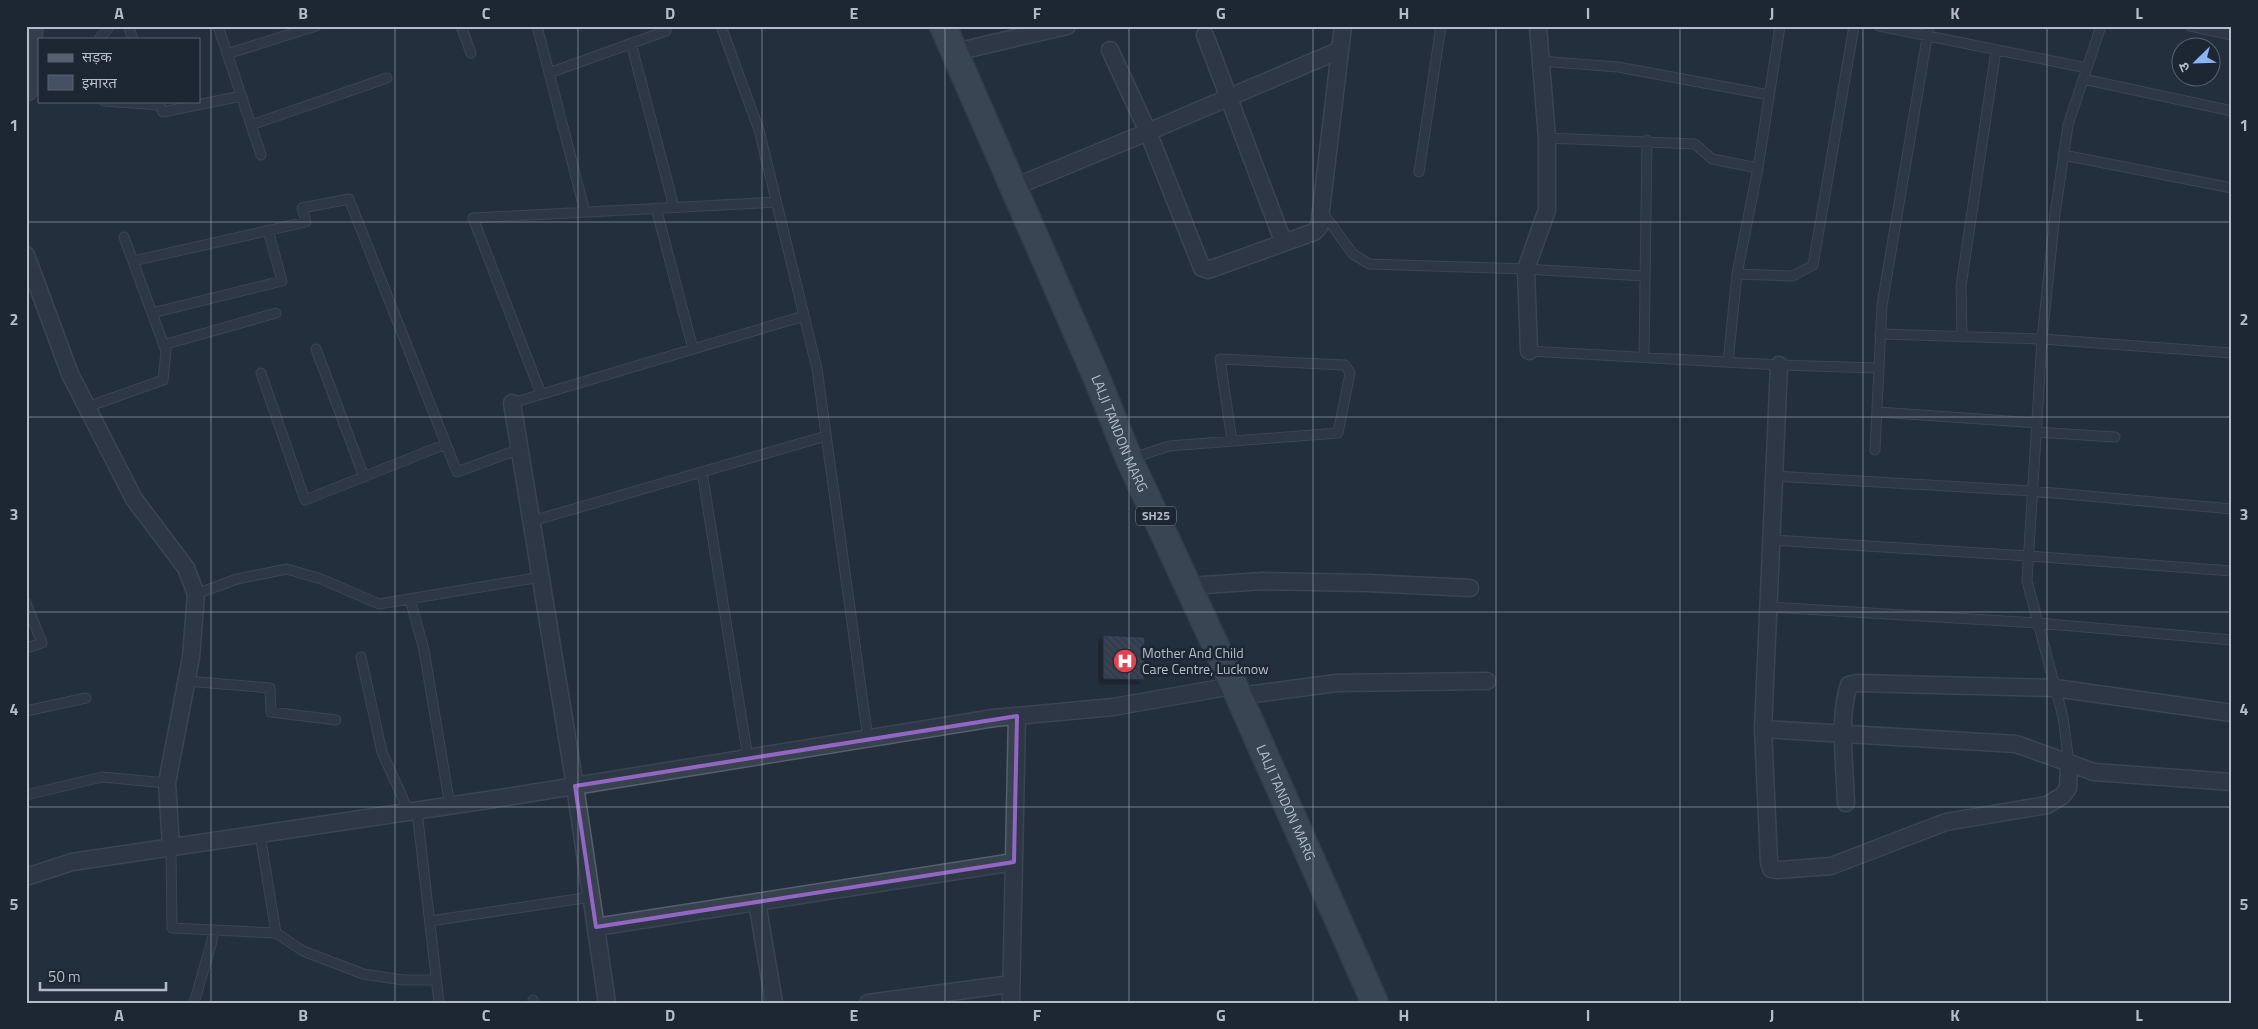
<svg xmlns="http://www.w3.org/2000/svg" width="2258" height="1029" font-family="'Titillium Web','Noto Sans Devanagari',sans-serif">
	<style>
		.building { fill: url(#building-back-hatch); stroke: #1f2835; filter: url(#shadow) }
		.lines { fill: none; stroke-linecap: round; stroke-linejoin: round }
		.lane-casing { stroke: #565f6c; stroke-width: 11 }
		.street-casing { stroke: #565f6c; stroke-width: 19 }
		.secondary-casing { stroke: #565f6c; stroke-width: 26 }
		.primary-casing { stroke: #414a57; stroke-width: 29 }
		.lane { stroke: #38414e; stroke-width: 9 }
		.street { stroke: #38414e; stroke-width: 16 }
		.secondary { stroke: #465061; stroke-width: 24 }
		.primary { stroke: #56606e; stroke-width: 26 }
		.marked { fill: none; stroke: #9266c3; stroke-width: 4; stroke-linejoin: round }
		.grid { fill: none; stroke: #b4bcc9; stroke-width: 1; stroke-opacity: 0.55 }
		.labels { text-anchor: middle; stroke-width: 5; stroke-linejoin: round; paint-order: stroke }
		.shield { fill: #1d2633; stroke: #878f9c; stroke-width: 1 }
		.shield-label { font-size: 12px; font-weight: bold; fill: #b4bcc9 }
		.street-label { font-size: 14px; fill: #b4bcc9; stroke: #1d2633 }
		.poi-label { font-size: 14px; fill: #b4bcc9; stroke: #1d2633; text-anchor: start }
		.neatline { fill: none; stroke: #b4bcc9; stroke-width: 2 }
		.grid-label { font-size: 16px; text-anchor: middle; font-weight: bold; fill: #b4bcc9 }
	</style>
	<defs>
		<pattern id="building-back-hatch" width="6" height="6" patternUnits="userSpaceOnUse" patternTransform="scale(1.25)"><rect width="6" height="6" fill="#455162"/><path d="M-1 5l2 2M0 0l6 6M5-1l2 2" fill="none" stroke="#5d6877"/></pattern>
		<filter id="shadow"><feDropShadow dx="-4.5" dy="4.5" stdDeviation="2.5" flood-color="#0009"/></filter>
	</defs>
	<rect width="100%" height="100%" fill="#242f3e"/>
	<path class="building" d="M1103 635 1145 637 1144 680 1103 679Z"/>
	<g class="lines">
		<g class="lane-casing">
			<path id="lane" d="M128 26 133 39
				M218 26 261 155
				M461 26 471 53
				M537 26 585 212
				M721 26 759 130 817 369 868 739
				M1879 26 2087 68
				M2190 26 2232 35
				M99 39 110 26
				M631 43 674 207
				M227 54 316 26
				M1540 61 1618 67 1769 95
				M549 73 666 31 664 26
				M2083 79 2232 111
				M104 101 160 105
				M158 101 163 112 241 96
				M251 125 387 78
				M1547 138 1695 144 1712 159 1758 168
				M2063 155 2232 188
				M1419 172 1441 26
				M656 208 693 349
				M1322 212 1353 254 1369 264 1526 269 1644 276
				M133 261 306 222 302 208 349 199 457 472 520 449
				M1737 274 1793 276 1813 265 1854 26
				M152 313 282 281 268 230
				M1880 334 2042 339 2232 353
				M1962 337 1961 286 1996 50
				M163 345 276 313
				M316 349 364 477
				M1529 351 1779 365 1878 368
				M1644 357 1647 140
				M1728 362 1737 274 1758 168 1780 26
				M261 373 305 500 446 444
				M541 394 473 218 776 202
				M512 403 804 316
				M87 407 163 380 166 351 124 237
				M1878 412 2036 423
				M2036 432 2115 437
				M1875 450 1882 305 1929 26
				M1130 459 1169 446 1338 433 1350 373 1345 365 1220 359 1232 441
				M702 472 748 758
				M1775 476 2032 491 2232 509
				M532 521 826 436
				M1772 540 2028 556 2232 571
				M196 594 237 579 287 569 321 579 379 604 541 577
				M410 599 424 650 450 806
				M26 603 42 643 26 648
				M1769 607 2038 623 2232 640
				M361 657 382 752 409 812
				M186 681 270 688 271 712 336 720
				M26 711 86 698
				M2069 763 2063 717 2027 581 2042 339 2055 214 2068 125 2101 26
				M26 795 102 777 167 783
				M417 811 439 1003
				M260 834 276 933
				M171 847 172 928 276 933 303 951 363 974 403 980H436
				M430 921 591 897
				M533 1000V1003
				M194 1003 212 941 213 931"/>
		</g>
		<g class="street-casing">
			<path id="street" d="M1205 35 1283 241
				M1110 50 1148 132 1198 258 1202 268 1208 270 1314 232 1319 227 1343 26
				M955 52 1067 26
				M1014 187 1148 132 1340 50
				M26 255 70 374 134 499 186 568 196 594 191 657 167 783 171 847
				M1529 351 1526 269 1547 210V138L1538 26
				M1779 365 1763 729 1769 862 1771 869 1777 870 1831 866 1946 822 2047 805 2062 796 2068 788 2069 763
				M512 403 575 786 607 1003
				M1189 586 1263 581 1368 583 1470 588
				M1239 696 1337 683 1487 681
				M1763 729 2016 744 2094 772 2232 782
				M1846 803C1845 770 1838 715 1849 685L1857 683 2055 688 2232 713
				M26 877 72 862 488 800 994 718 1113 707 1221 688 1232 681
				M757 902 774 1003
				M596 927 1014 862
				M868 1003 1011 984
				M1011 1003 1017 716"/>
		</g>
		<g class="secondary-casing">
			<path id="secondary" d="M26 89 31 26"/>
		</g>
		<g class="primary-casing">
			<g id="primary">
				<path id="s1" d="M943 26 1098 381 1129 459 1232 681 1375 1003"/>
			</g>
		</g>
		<use href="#lane" class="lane"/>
		<use href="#street" class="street"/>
		<use href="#secondary" class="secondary"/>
		<use href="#primary" class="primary"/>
	</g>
	<path d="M0 0H2258V1029H0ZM1017 716 1014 862 596 927 575 786Z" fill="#242f3e" fill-opacity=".55" fill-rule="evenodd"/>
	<path class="marked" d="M1017 716 1014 862 596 927 575 786Z"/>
	<path class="grid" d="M211 26V1003M395 26V1003M578 26V1003M762 26V1003M945 26V1003M1129 26V1003M1313 26V1003M1496 26V1003M1680 26V1003M1863 26V1003M2047 26V1003M26 222H2232M26 417H2232M26 612H2232M26 807H2232"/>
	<defs>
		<g id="hospital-disc" transform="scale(1.25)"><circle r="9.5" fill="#e0444e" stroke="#1d2633"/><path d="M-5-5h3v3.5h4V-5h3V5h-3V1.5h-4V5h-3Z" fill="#fff"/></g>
	</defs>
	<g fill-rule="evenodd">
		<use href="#hospital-disc" x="1125" y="661"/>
	</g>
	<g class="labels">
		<rect class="shield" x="1136" y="506.5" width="40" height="19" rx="4"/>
		<g class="shield-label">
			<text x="1156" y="520">SH25</text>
		</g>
		<g class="street-label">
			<text dy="5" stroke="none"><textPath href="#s1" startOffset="444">LALJI TANDON MARG</textPath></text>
			<text dy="5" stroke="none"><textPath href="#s1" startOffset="849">LALJI TANDON MARG</textPath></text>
		</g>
		<g class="poi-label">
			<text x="1142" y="658">Mother And Child<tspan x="1142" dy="16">Care Centre, Lucknow</tspan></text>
		</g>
	</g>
	<rect width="2258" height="1029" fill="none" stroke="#1d2633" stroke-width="55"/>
	<rect x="38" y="38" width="162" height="65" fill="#1d2633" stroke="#59626f"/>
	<rect x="48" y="54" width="25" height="8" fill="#56606e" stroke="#59626f"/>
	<text x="82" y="62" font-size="15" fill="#b4bcc9">सड़क</text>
	<rect x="48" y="75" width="25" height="15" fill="#455162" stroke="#59626f"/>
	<text x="82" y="88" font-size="15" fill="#b4bcc9">इमारत</text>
	<g transform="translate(2196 62) rotate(247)"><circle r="24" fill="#1d2633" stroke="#59626f"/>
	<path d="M0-4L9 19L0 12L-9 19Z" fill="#8ab4f8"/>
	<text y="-8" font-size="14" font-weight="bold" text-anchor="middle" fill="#b4bcc9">उ</text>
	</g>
	<path d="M40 982v8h126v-8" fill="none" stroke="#b4bcc9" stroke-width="2.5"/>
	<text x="48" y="982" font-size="15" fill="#b4bcc9" stroke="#1d2633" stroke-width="4" paint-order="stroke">50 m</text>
	<rect x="28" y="28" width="2202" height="974" class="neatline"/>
	<g class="grid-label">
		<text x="119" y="19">A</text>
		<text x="303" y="19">B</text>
		<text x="486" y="19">C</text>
		<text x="670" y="19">D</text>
		<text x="854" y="19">E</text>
		<text x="1037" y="19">F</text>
		<text x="1221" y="19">G</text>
		<text x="1404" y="19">H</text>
		<text x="1588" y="19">I</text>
		<text x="1772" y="19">J</text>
		<text x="1955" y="19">K</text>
		<text x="2139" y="19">L</text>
		<text x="14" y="131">1</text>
		<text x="2244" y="131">1</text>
		<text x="14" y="325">2</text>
		<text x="2244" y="325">2</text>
		<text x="14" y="520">3</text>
		<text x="2244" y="520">3</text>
		<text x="14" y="715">4</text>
		<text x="2244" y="715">4</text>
		<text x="14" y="910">5</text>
		<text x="2244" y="910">5</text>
		<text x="119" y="1021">A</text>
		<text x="303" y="1021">B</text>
		<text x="486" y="1021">C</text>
		<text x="670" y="1021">D</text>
		<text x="854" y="1021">E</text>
		<text x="1037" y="1021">F</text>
		<text x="1221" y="1021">G</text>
		<text x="1404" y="1021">H</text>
		<text x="1588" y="1021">I</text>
		<text x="1772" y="1021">J</text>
		<text x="1955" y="1021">K</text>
		<text x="2139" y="1021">L</text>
	</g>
</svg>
